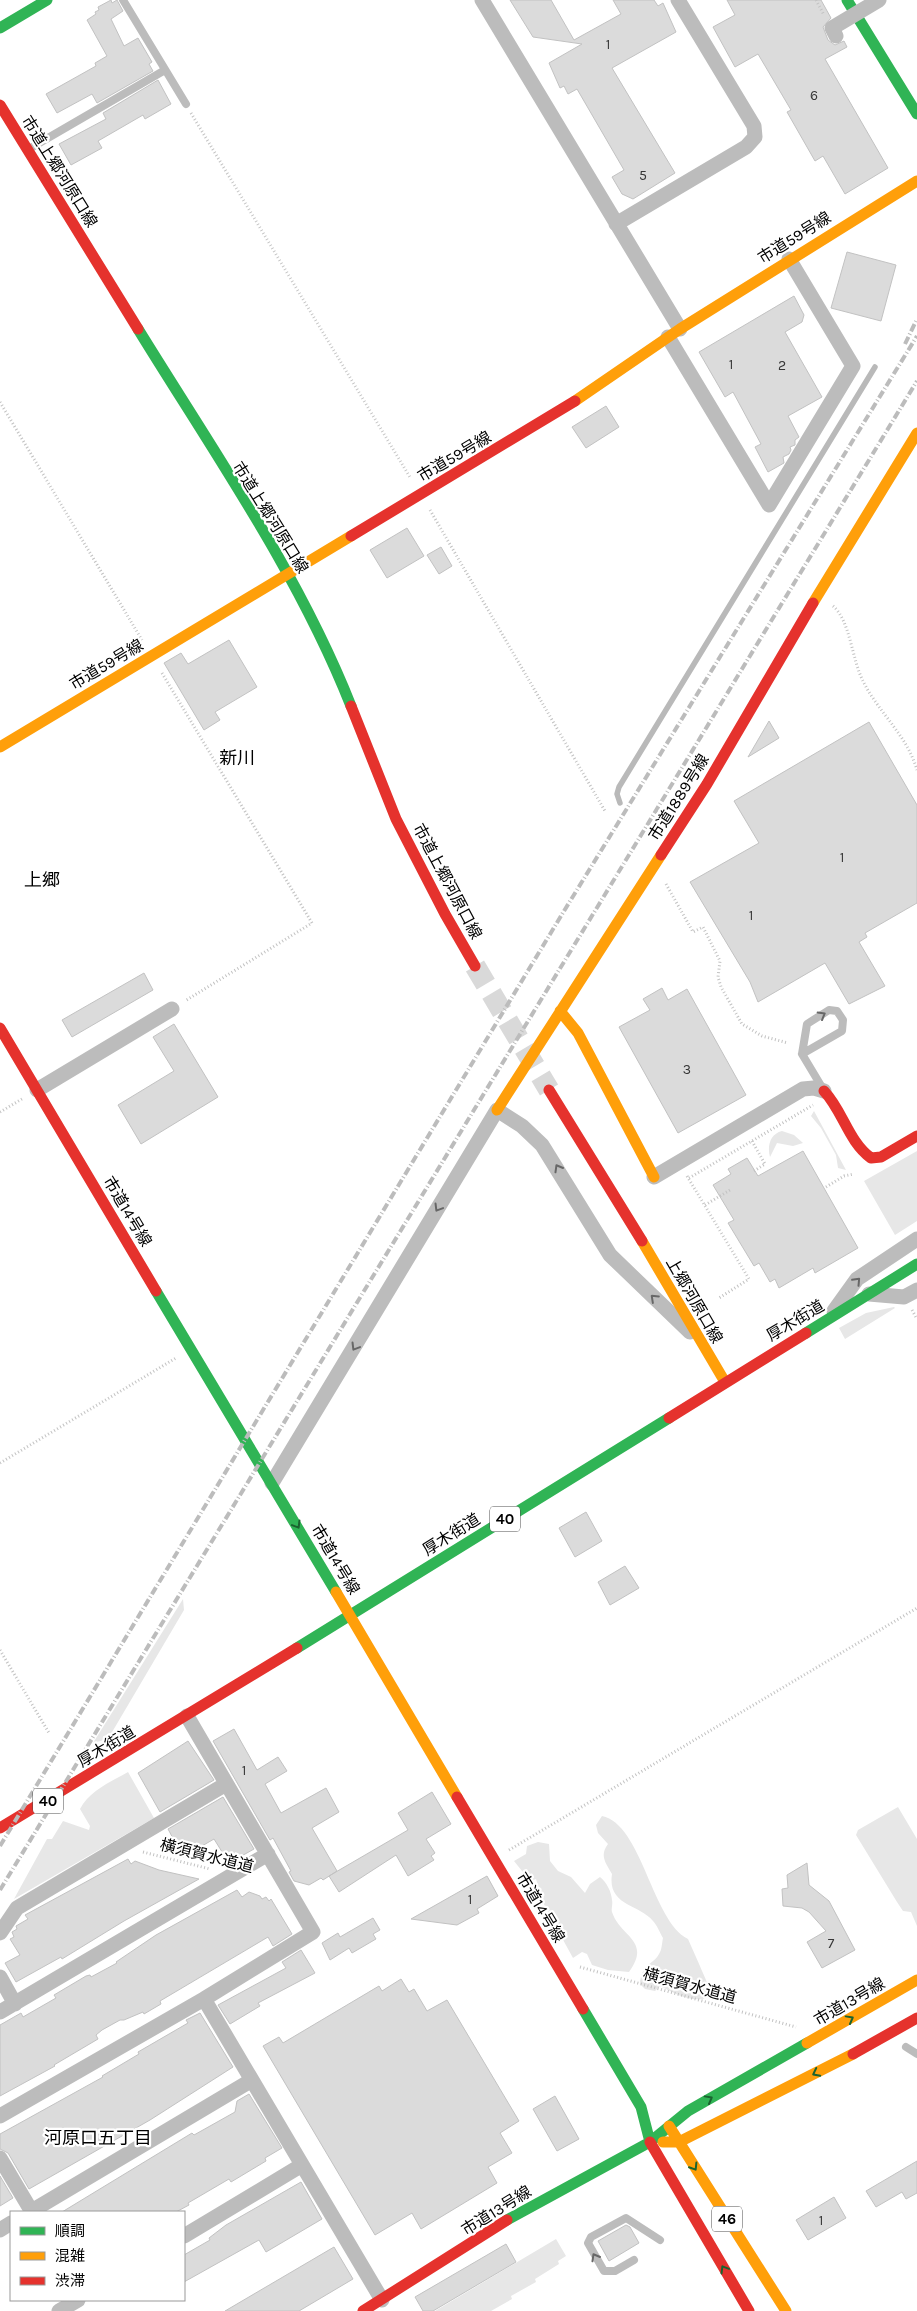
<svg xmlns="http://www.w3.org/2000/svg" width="917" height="2311" font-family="Karla,'Noto Sans JP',sans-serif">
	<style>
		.green { fill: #e7e7e7 }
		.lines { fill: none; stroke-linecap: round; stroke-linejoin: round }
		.stream { stroke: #b9b9b9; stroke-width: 5.5 }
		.building { fill: #dbdbdb; stroke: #c2c2c2 }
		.secondary-tunnel { stroke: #d9d9d9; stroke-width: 21; stroke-dasharray: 21 11; stroke-linecap: butt }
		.path { stroke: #c2c2c2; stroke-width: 3; stroke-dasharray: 1 2.5; stroke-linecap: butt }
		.lane { stroke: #bcbcbc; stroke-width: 8 }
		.street { stroke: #bcbcbc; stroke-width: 15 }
		.fast { stroke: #30b455; stroke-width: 11 }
		.slow { stroke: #ff9f0a; stroke-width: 11 }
		.jam { stroke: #e5322d; stroke-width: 11 }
		.rail { stroke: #bcbcbc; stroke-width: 4; stroke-dasharray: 8 2.5 1 2.5; stroke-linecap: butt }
		.street-bridge { stroke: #bcbcbc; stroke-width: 15 }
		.oneway { stroke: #676767 }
		.oneway2 { stroke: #1a632f }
		.labels { text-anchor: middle; stroke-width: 4.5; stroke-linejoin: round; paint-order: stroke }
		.number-label { font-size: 14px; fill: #373737 }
		.shield { fill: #fff; stroke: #4c4c4c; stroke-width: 1 }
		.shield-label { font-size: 15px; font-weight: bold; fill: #000 }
		.street-label { font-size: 16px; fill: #000; stroke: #fff }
		.neighbourhood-label { font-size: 18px; fill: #000; stroke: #fff }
	</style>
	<rect width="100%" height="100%" fill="#fff"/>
	<path class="green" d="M814 1111 846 1170 838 1168 836 1155 821 1128 811 1116Z
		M782 1131 794 1135 803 1143 793 1146 777 1143 770 1157C767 1146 770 1134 782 1131Z
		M917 1151V1221L895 1235 864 1181Z
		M894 1307 895 1308 845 1339 839 1328 866 1313Z
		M183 1599 184 1610 108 1739 93 1743Z
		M128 1772 154 1818 14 1899 47 1839H52L63 1821 89 1830 90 1826 80 1809C89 1791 112 1781 128 1772Z
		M898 1807 917 1839V1926L911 1912 903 1911 897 1902 856 1835 858 1830Z
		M602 1816C642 1824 652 1921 688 1939 691 1946 712 1992 712 1996 694 2005 676 1994 660 1986L655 1991 645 1989 640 1984C641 1964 653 1965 659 1954 662 1950 662 1942 663 1938 660 1933 657 1925 653 1921 639 1904 607 1906 612 1874 606 1863 599 1856 608 1844L598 1833 596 1825Z
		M538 1842 549 1844 550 1861 558 1871 571 1877 585 1893 590 1884 600 1877C607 1883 611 1891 612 1900 613 1904 611 1909 612 1912 620 1937 652 1940 629 1972L608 1970 592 1965 587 1954 582 1952 573 1958 545 1907 536 1879 530 1881 514 1861 526 1854 527 1846Z
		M556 2239 566 2256 558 2261 559 2264 535 2279 536 2282 511 2296 512 2299 491 2311H435Z"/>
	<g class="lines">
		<path class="stream" d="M620 803 617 794 619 787 875 367"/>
	</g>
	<path class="building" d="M111 0 112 3 117 0 123 11 111 19 124 46 138 38 152 62 149 64 153 71 97 103 92 94 57 113 46 94 96 66 95 63 107 56 87 20 96 14 95 12 99 10 98 7Z
		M510 0H551L574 40 621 14 613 0H654L658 6 663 3 676 32 612 68 675 173 633 199 622 194 612 177 624 170 577 89 568 94 564 86 560 88 549 63 582 44 533 37Z
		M727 0H821L831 18 823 27 828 40 835 45 844 41 847 47 825 59 888 168 845 194 823 156 815 161 787 112 791 110 758 54 735 67 713 27 735 15Z
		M158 80 171 104 145 119 143 115 98 141 102 148 71 165 59 144 106 119 103 113Z
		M847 252 896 265 881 321 831 308Z
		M794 296 804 315 802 322 785 332 822 397 788 416 799 437 795 440V445L790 447 791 450 789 454 783 457 784 463 768 472 755 447 761 444 733 392 725 397 699 352Z
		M606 406 619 427 586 448 572 427Z
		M407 528 424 556 387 578 370 550Z
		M441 547 452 566 439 574 427 555Z
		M229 640 257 687 215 712 220 720 204 730 164 663 181 653 188 664Z
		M769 721 779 738 748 757Z
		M869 722 917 805V903L865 933 867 937 859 942 885 986 849 1004 825 963 758 1002 750 982 690 882 759 843 734 801Z
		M144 973 153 990 72 1037 62 1020Z
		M662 988 668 1000 687 989 746 1095 678 1133 619 1027 650 1010 643 999Z
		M174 1024 218 1097 141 1144 118 1105 174 1071 153 1037Z
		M803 1151 858 1248 815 1273 813 1268 779 1288 775 1279 770 1282 759 1263 754 1266 728 1223 734 1220 713 1185 731 1174 728 1169 747 1158 758 1176Z
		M586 1512 602 1541 575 1557 559 1528Z
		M625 1566 639 1588 610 1605 598 1582Z
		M234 1729 257 1770 278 1757 287 1771 265 1784 281 1813 326 1788 339 1812 312 1828 337 1871 323 1880 321 1878 309 1885 294 1881 289 1872 291 1871 273 1838 270 1840 213 1741Z
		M188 1741 214 1780 160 1812 138 1773Z
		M432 1792 451 1824 426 1839 435 1853 431 1856 434 1860 408 1876 396 1855 339 1892 329 1876 408 1830 398 1813Z
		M223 1797 254 1849 229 1863 214 1839 183 1857 168 1829Z
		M128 1859 131 1864 135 1861 159 1870 199 1879 124 1921 62 1959 61 1957 16 1982 5 1963 20 1955 10 1939 14 1937 12 1932 17 1929 16 1926 28 1919 25 1915Z
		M807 1863 809 1885 829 1901 855 1950 822 1968 807 1942 826 1931 809 1912 802 1908 783 1906 782 1889 788 1888 787 1875Z
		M487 1876 498 1896 477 1909 479 1913 457 1925 411 1919Z
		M237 1890 242 1897 249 1892 260 1896 262 1899 266 1897 269 1901 271 1899 292 1934 273 1946 268 1937 160 2001 161 2004 144 2014 143 2012 124 2020H120L102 2030 96 2035 98 2039 54 2065 55 2066 0 2096V2025L21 2013 23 2017 56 1998 54 1995 86 1976 90 1975 91 1977 117 1963 116 1962 156 1935Z
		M373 1918 380 1930 373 1934 376 1939 352 1953 349 1948 330 1960 322 1943 338 1933 340 1937Z
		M301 1950 315 1973 258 2003 260 2006 230 2024 218 2005 286 1968 282 1962Z
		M401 1979 409 1992 414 1989 427 2011 447 2000 519 2121 500 2133 512 2153 488 2167 497 2183 421 2229 412 2213 375 2235 263 2046 279 2037 283 2043 379 1986 382 1991Z
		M200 2013 233 2067 150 2120 29 2189 8 2153 0 2149V2134L103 2077 102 2076 139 2054 138 2052 188 2023 186 2020Z
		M249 2094 282 2148 265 2158 266 2161 231 2182 229 2179 188 2203 189 2205 176 2212H62L192 2133 194 2135 235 2112 237 2101Z
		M555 2096 579 2139 557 2151 533 2109Z
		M917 2161V2193L906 2199 902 2192 876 2207 866 2191Z
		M0 2176 13 2198 0 2206Z
		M301 2182 322 2219 266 2252 259 2240 184 2282V2255L210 2240 209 2238 226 2225Z
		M834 2197 846 2218 808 2240 796 2220Z
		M626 2225 630 2227 639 2243 609 2261 598 2241Z
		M506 2244 516 2262 433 2311H423L415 2297Z
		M334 2247 353 2279 299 2311H225Z"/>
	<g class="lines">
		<path class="secondary-tunnel" d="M475 966 549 1090"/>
		<path class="path" d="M816 0 824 15
			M191 113 411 479
			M0 402 142 640
			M430 510 605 811
			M833 606C850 620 852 660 863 681 878 712 907 735 917 770
			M162 673 312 923 185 1001
			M666 884 693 932 703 927 720 961 718 977 721 987 742 1024 762 1036 788 1043
			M0 1112 22 1099
			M752 1141 765 1164 754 1171
			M687 1176 749 1279 719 1298
			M689 1178 813 1105
			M826 1187 844 1176 854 1174
			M705 1205 730 1190
			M912 1310 917 1319
			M0 1463 176 1358
			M0 1650 49 1733
			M509 1850 917 1608
			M143 1852 210 1869
			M580 1967 796 2027"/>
		<path class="lane" d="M123 0 186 104
			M29 149 165 70
			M802 1054 842 1031 843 1020 837 1011 829 1010 807 1024 802 1054 823 1089
			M906 2047 917 2054
			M634 2260 615 2271H604L588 2243 591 2237 626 2218 660 2240"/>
		<path class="street" d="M482 0 680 329
			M616 224 746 147 755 137 754 126 678 0
			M668 337 769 505 853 366 789 259
			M37 1090 172 1009
			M654 1177 803 1089 814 1088 824 1091
			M869 1294 904 1297 917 1290
			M834 1311 857 1279 917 1239
			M272 1483 497 1110 522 1126 542 1145 610 1255 690 1332
			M0 1933 17 1908 226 1784
			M0 1977 15 2004
			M204 1999 382 2300
			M0 2012 268 1854
			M0 2116 204 1999 313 1932 187 1716
			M0 2158 32 2212
			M30 2212 252 2080
			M0 2230 11 2223
			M184 2236 302 2165
			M59 2311 78 2300"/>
		<path class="fast" d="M847 0 917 114
			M0 28 47 0
			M138 329C213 451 298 572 351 706
			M156 1291 336 1592
			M806 1333 917 1264
			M297 1648 669 1418
			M583 2009 641 2107 650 2142
			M507 2220 650 2142 688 2111 807 2043"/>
		<path class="slow" d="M575 401 680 329 917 181
			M813 603 917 433
			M0 747 351 536
			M560 1011 578 1033 654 1177
			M497 1110 661 855
			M642 1241 725 1382
			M336 1592 457 1797
			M807 2043 917 1980
			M669 2126 786 2311
			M663 2142H679L853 2054"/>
		<path class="jam" d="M0 105 138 329
			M351 536 575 401
			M351 706 396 819 445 914 475 966
			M661 855 707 784 813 603
			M0 1028 156 1291
			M549 1090 642 1241
			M824 1091C843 1111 848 1141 871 1158L881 1157 917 1136
			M669 1418 806 1333
			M457 1797 583 2009
			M0 1828 297 1648
			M853 2054 917 2018
			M650 2142 749 2311
			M363 2311 507 2220"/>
		<path class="rail" d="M905 344 917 319
			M0 1846 564 911 917 336
			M0 1890 917 381"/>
		<path class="street-bridge" d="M836 36 832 28 879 0"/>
	</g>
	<defs><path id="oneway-chevron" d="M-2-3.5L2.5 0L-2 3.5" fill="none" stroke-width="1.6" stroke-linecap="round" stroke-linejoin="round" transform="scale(1.25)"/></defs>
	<g class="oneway">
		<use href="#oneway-chevron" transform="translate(822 1015) rotate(-30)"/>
		<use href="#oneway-chevron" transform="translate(558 1168) rotate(-120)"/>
		<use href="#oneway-chevron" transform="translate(438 1208) rotate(121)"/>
		<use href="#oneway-chevron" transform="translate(857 1281) rotate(-47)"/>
		<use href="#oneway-chevron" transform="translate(654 1298) rotate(-137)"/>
		<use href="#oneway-chevron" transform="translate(355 1347) rotate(121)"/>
		<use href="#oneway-chevron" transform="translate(595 2257) rotate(-120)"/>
	</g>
	<g class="oneway2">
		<use href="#oneway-chevron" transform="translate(297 1525) rotate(59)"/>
		<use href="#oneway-chevron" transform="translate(850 2019) rotate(-29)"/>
		<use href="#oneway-chevron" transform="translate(816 2073) rotate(153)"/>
		<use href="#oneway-chevron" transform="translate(709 2099) rotate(-29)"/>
		<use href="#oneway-chevron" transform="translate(694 2167) rotate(58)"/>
		<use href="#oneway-chevron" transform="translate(724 2269) rotate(-121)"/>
	</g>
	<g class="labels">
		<g class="number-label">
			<text x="608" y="49">1</text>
			<text x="814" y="100">6</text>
			<text x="643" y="180">5</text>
			<text x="731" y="369">1</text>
			<text x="782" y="370">2</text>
			<text x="842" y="862">1</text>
			<text x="751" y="920">1</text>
			<text x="687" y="1074">3</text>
			<text x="244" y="1775">1</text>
			<text x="470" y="1904">1</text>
			<text x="831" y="1948">7</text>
			<text x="821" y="2225">1</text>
		</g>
		<g class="shield">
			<rect x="490" y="1506.5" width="30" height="25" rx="4"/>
			<rect x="33" y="1788.5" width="30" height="25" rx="4"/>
			<rect x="712" y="2206.5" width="30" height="25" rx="4"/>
		</g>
		<g class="shield-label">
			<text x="505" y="1524">40</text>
			<text x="48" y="1806">40</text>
			<text x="727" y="2224">46</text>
		</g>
		<g class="street-label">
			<text transform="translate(60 171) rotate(58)" y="6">市道上郷河原口線</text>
			<text transform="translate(794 237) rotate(-32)" y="6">市道59号線</text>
			<text transform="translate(454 456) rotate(-31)" y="6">市道59号線</text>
			<text transform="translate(271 517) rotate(58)" y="6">市道上郷河原口線</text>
			<text transform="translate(106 664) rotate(-31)" y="6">市道59号線</text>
			<text transform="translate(678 797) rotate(-58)" y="6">市道1889号線</text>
			<text transform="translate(448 881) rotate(62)" y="6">市道上郷河原口線</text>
			<text transform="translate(128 1211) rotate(59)" y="6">市道14号線</text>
			<text transform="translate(695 1300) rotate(60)" y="6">上郷河原口線</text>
			<text transform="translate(795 1320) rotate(-31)" y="6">厚木街道</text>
			<text transform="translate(451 1534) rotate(-32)" y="6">厚木街道</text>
			<text transform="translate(336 1559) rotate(59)" y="6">市道14号線</text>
			<text transform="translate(106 1746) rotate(-31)" y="6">厚木街道</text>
			<text transform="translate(207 1855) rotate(14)" y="6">横須賀水道道</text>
			<text transform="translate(541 1907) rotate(59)" y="6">市道14号線</text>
			<text transform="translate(690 1985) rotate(15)" y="6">横須賀水道道</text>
			<text transform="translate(849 2001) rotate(-30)" y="6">市道13号線</text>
			<text transform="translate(496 2210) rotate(-32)" y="6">市道13号線</text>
		</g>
		<g class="neighbourhood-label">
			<text x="237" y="764">新川</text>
			<text x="42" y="886">上郷</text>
			<text x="98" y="2144">河原口五丁目</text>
		</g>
	</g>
	<rect x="10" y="2211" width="175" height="90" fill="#ffffff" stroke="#999999"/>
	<rect x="20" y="2227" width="25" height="8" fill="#30b455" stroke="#999999"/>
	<text x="55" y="2236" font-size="15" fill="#000000">順調</text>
	<rect x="20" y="2252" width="25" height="8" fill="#ff9f0a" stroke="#999999"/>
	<text x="55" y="2261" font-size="15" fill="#000000">混雑</text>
	<rect x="20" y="2277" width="25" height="8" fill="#e5322d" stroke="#999999"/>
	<text x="55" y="2286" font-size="15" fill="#000000">渋滞</text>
</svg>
